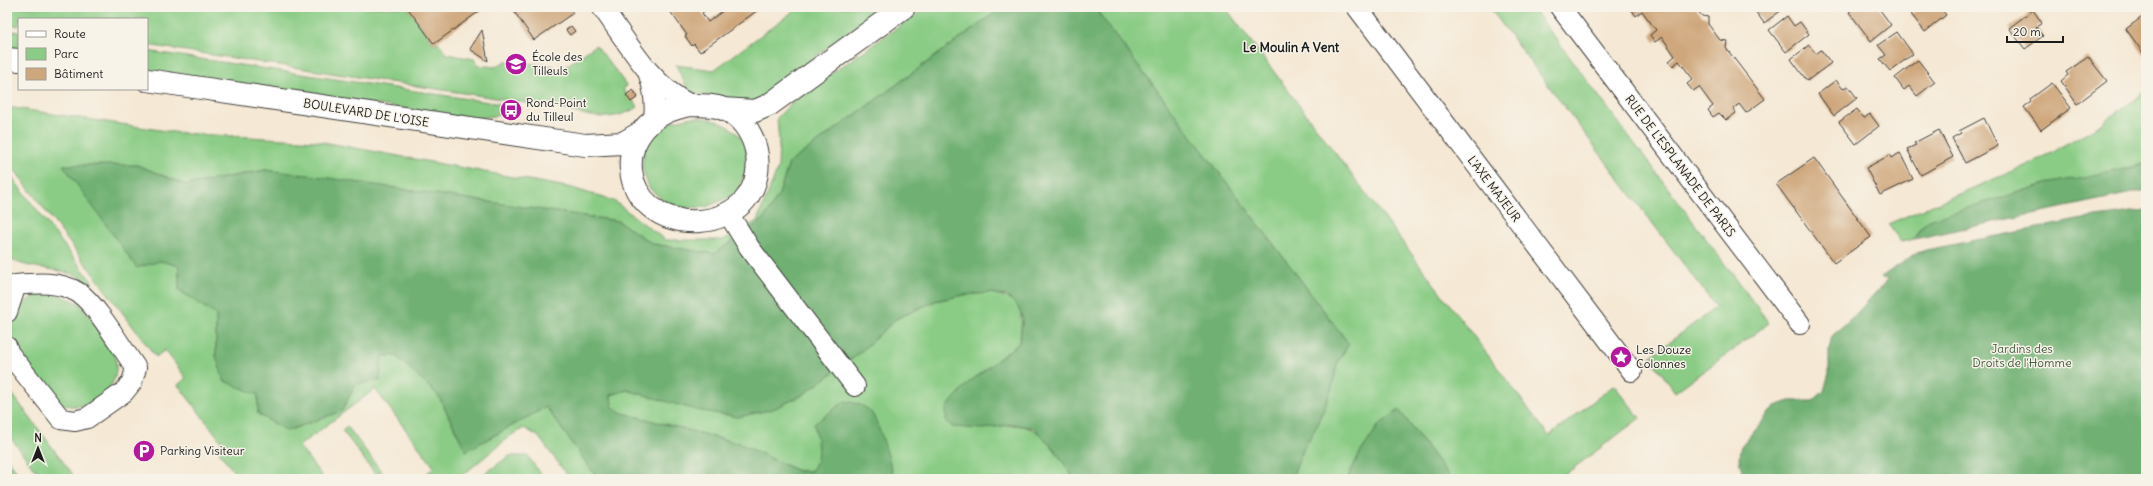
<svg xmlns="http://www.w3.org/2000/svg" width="2153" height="486" font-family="Delius,sans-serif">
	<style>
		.green { fill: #8acc85; stroke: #537450 }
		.forest { fill: #6fb072; stroke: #466647 }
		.building { fill: #cfa77d }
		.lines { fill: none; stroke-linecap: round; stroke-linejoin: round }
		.minor-casing { stroke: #3d3b38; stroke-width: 22 }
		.major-casing { stroke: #3d3b38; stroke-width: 24 }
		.minor { stroke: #fff; stroke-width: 20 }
		.major { stroke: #fff; stroke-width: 22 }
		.labels { text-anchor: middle; stroke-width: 3; stroke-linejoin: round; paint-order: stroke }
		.poi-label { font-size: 12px; fill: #1c1c1c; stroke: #f7f3e8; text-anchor: start }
		.street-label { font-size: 12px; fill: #1c1c1c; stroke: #f7f3e8 }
		.park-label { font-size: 12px; fill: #425a41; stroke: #f7f3e8 }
		.neighbourhood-label { font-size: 13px; font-weight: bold; fill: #1c1c1c; stroke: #f7f3e8 }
	</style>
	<rect width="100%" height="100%" fill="#f7f3e8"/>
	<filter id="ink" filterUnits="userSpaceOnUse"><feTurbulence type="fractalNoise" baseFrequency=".025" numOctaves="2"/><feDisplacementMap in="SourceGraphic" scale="8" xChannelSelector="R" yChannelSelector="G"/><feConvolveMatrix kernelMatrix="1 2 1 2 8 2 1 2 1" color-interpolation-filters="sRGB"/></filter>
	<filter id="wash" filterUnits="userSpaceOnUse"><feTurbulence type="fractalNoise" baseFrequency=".012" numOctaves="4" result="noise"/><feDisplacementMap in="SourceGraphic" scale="16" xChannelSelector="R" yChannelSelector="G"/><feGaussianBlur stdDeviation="0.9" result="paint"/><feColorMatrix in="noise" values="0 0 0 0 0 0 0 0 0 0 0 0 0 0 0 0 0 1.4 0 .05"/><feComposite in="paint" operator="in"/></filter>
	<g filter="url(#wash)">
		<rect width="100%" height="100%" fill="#f5e8d4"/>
		<path class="green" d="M7 7H385L387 9 389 7H407L434 44 438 42 447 54 474 59 478 65 494 67 507 61 553 66 558 72 596 45 627 86 623 89 631 101 633 100 638 107C607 125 587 115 555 107L147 45V19H19V26L7 24Z
			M799 7H883L761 97 750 103 729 101 689 92 676 65 714 70Z
			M927 7H1003L789 163 779 194 764 219 714 254 653 244 618 221 265 170 186 185 137 165 160 260 179 266V290L216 315V356L258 395V414L287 431 356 384 382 356H396L438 395 466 451 546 407 598 479H570L538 436 524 428 510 436 458 479H421L434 467 375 389 299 446 324 479H239L220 453 221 441 178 385 186 378 165 350 156 357 7 160V107L180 133 317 141 572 188 614 201 665 240H723L757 221 778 168 779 142 777 118 795 99Z
			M1094 7H1225L1549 436 1614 385 1640 418 1559 479H1451L1399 410 1379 425 1360 453 1347 479H1291L1305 446 1319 422 1331 390 1338 361 1349 344Z
			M1489 7H1532L1769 323 1675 392 1650 357 1716 307Z
			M7 30 19 32V51L7 49Z
			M147 51 502 104 501 115 472 119 147 70Z
			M2146 91V163L1923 225 1914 239 1901 242 1888 224 2032 163 2098 126Z
			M692 117C720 118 751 131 747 165 746 174 739 185 736 194L706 207 683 208 664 201 649 188 642 167 645 147 657 133 671 122Z
			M7 171 93 283 91 284C67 264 26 273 7 256Z
			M53 292 79 303 113 348C118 363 118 379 107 391 97 404 72 412 58 401 49 395 43 383 36 375 30 368 21 360 17 352 1 323 22 293 53 292Z
			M990 293C1024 299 1024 313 1019 343L967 384 983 429C1023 422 1035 422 1060 457 1065 464 1071 471 1072 479H894L886 449 814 424C817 439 822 459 811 471H798L741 444 619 412 612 406 611 395 627 390 738 417 773 409 801 396 856 356 896 319 935 301 964 295Z
			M7 387 76 479H42L7 433Z
			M347 426 387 479H379L342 430Z
			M509 456H528L544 479H478Z"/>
		<path class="forest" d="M1003 7H1094L1349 344 1338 361 1331 390 1319 422 1305 446 1291 479H1072L1071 474 1055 450 1034 428 1013 424 983 429 952 427 946 420V408L967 384 1019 343 1023 319 1018 307 1007 296 990 293 964 295 935 301 896 319 856 356 801 396 773 409 738 417 696 410 627 390 611 395 612 406 619 412 741 444 798 471H811C822 459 817 439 814 424L845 401C853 402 864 405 870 411 880 423 890 463 894 479H598L546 407 466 451 438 395 396 356H382L380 381 356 384 342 411 287 431 258 414V395L224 381 216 356V315L179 290V266L160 261 137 268 63 165H137L186 185 265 170 308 175 618 221 653 244 714 254 764 219 779 194 789 163Z
			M2146 163V190L1914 239 1923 225 1929 220 2045 184 2132 168Z
			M2146 210V479H1746C1740 467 1737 459 1741 446L1775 406 1790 401H1813L1824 391 1829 373V349L1832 336 1857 313 1889 278 1881 277 1917 253 1926 250 2083 219Z
			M1399 410 1451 479H1347L1360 453 1379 425Z
			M7 458 23 479H7Z"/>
		<g id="blocks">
			<path class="building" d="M407 7H485L434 44Z
				M511 7H568L573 13 534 40Z
				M667 7H704L706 10 702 13 708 22 728 7H762L700 52 694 44 692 46 685 36 687 35Z
				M1633 7H1695L1702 16 1708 17V24L1720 40 1727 41 1726 48 1765 99 1746 113 1739 104 1733 109 1736 113 1726 120 1719 113 1713 117 1708 110 1713 106 1699 87 1693 91 1687 84 1693 79 1679 61 1673 66 1669 61 1675 56 1662 37 1655 42 1650 35 1656 30 1642 11 1636 16 1631 9Z
				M1752 7H1786L1764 23Z
				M1855 7H1878L1891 25 1871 41 1849 12Z
				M1920 7H1940L1946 15 1925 32 1911 14Z
				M2033 10 2042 23 2036 27 2043 36 2025 49 2009 28Z
				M2146 14V53L2144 54 2126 29Z
				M1787 16 1794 26 1800 22 1809 34 1786 52 1769 30Z
				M571 26 575 31 570 35 566 30Z
				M482 30 488 61 470 49Z
				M1897 32 1913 54 1890 71 1880 59 1886 55 1878 45Z
				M1809 45 1816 54 1821 50 1831 63 1807 81 1791 59Z
				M2088 57 2107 81 2077 104 2061 81 2068 75 2066 72Z
				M1918 60 1935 82 1917 96 1909 86 1904 90 1895 78Z
				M1836 80 1843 89 1848 86 1857 98 1834 116 1818 94Z
				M2052 83 2071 108 2041 130 2024 107 2031 102 2030 99Z
				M633 90 638 97 631 102 626 95Z
				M1857 109 1864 118 1870 114 1879 126 1856 144 1839 122Z
				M1984 118 1998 146 1965 163 1952 138 1961 133 1959 131Z
				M1939 130 1953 157 1921 175 1907 149 1916 145 1914 143Z
				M1900 153 1913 179 1880 195 1866 168 1890 155 1891 158Z
				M1814 158 1871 237 1834 263 1776 184Z"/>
		</g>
	</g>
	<g filter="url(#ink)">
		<use href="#blocks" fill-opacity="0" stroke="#3d3b38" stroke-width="1"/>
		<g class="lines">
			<g class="minor-casing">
				<path id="minor" d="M602 7C627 41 651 87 691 105
					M1357 7 1632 371
					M1560 7 1800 324
					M648 72C654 88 656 102 654 119
					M728 213 749 247 855 386
					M7 312 16 285
					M7 347 8 352 61 419 75 421 87 418 124 392 132 382 136 368C122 349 97 305 79 293 61 281 36 283 16 285"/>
			</g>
			<g class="major-casing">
				<path id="major" d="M7 59 19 60
					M147 80 585 145 623 143 640 133
					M691 105C702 105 714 105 724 109 757 123 769 172 745 200 735 212 716 220 700 221 616 226 603 119 691 105Z
					M723 109 755 111 769 105 904 7"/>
			</g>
			<use href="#minor" class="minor"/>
			<use href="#major" class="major"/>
		</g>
	</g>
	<defs>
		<g id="school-disc" transform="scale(1.15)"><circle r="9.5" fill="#b5179e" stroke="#f7f3e8"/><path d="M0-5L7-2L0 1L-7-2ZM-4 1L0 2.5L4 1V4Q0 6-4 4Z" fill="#fff"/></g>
		<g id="bus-disc" transform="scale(1.15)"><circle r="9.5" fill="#b5179e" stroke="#f7f3e8"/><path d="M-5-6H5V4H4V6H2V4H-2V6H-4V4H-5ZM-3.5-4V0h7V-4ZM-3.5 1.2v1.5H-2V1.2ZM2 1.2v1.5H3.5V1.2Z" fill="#fff"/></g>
		<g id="sight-disc" transform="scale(1.15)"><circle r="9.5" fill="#b5179e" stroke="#f7f3e8"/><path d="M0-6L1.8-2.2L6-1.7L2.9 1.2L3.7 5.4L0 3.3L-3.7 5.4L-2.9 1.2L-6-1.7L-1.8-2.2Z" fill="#fff"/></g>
		<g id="parking-disc" transform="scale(1.15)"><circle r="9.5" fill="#b5179e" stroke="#f7f3e8"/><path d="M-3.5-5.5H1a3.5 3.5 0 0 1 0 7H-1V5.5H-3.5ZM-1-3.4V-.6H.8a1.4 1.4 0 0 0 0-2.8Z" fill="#fff"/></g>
	</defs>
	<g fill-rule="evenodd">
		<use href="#school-disc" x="516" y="64"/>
		<use href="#bus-disc" x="511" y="110"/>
		<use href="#sight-disc" x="1621" y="357"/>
		<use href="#parking-disc" x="144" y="451"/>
	</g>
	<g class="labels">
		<g class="poi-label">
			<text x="532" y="61">École des<tspan x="532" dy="14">Tilleuls</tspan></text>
			<text x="526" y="107">Rond-Point<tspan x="526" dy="14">du Tilleul</tspan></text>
			<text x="1636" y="354">Les Douze<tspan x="1636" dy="14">Colonnes</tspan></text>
			<text x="160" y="455">Parking Visiteur</text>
		</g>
		<g class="street-label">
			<text transform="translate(366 113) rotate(9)" y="4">BOULEVARD DE L'OISE</text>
			<text transform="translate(1680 166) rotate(53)" y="4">RUE DE L'ESPLANADE DE PARIS</text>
			<text transform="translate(1494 189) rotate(53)" y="4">L'AXE MAJEUR</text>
		</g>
		<g class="park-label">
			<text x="2022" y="353">Jardins des<tspan x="2022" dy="14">Droits de l'Homme</tspan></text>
		</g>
		<g class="neighbourhood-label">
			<text x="1291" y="52">Le Moulin A Vent</text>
		</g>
	</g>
	<rect width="2153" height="486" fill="none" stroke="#f7f3e8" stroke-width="24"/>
	<rect x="18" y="18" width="130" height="72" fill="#f7f3e8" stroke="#9f9d96"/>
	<rect x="26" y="31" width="20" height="6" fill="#ffffff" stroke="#9f9d96"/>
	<text x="54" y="38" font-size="12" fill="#1c1c1c">Route</text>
	<rect x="26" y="48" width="20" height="12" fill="#8acc85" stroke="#9f9d96"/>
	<text x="54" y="58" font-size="12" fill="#1c1c1c">Parc</text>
	<rect x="26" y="68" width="20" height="12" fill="#cfa77d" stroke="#9f9d96"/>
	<text x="54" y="78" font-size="12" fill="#1c1c1c">Bâtiment</text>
	<g transform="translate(38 448)" stroke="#f7f3e8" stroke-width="3" paint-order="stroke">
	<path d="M0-3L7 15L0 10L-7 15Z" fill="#1c1c1c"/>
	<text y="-6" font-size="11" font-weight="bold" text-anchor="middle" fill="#1c1c1c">N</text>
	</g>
	<path d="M2007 36v6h56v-6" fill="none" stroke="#1c1c1c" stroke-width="2"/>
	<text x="2013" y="36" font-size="12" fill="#1c1c1c" stroke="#f7f3e8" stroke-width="3" paint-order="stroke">20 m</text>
</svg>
